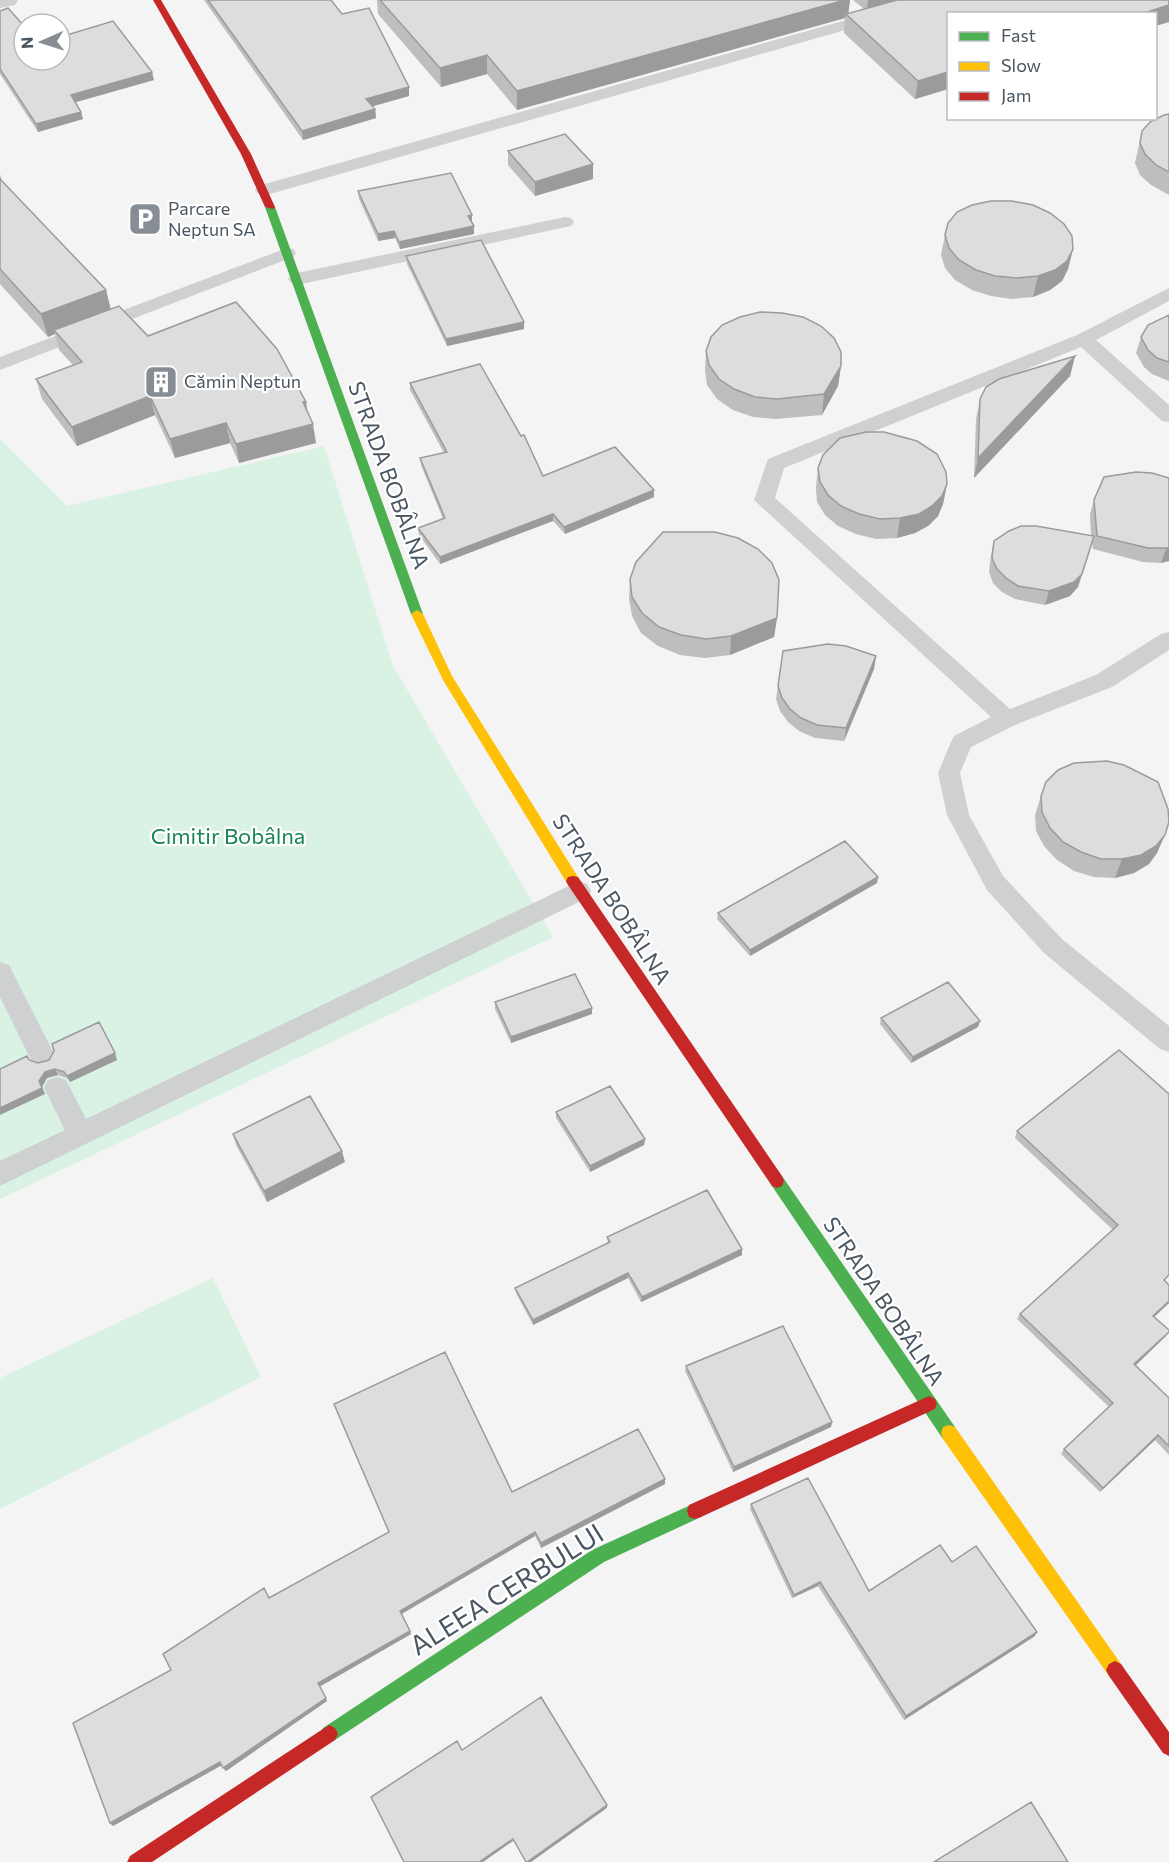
<svg xmlns="http://www.w3.org/2000/svg" width="1169" height="1862" font-family="Commissioner,sans-serif">
	<style>
		.green { fill: #d9f2e3 }
		.lines { fill: none; stroke-linecap: round; stroke-linejoin: round }
		.lane { fill: #ced0d2; fill-rule: evenodd }
		.street { fill: #ced0d2; fill-rule: evenodd }
		.fast { fill: #4caf50; fill-rule: evenodd }
		.slow { fill: #ffc107; fill-rule: evenodd }
		.jam { fill: #c62828; fill-rule: evenodd }
		.wall { fill: #bebebf }
		.shaded-wall { fill: #9b9b9b }
		.building { fill: #ddddde; stroke: #9b9b9b; stroke-width: 1.5 }
		.labels { text-anchor: middle; stroke-width: 4.5; stroke-linejoin: round; paint-order: stroke }
		.far-poi-label { font-size: 18px; fill: #4a5661; stroke: #fff; text-anchor: start }
		.street-label { font-size: 22px; fill: #4a5661; stroke: #fff }
		.park-label { font-size: 22px; fill: #17864f; stroke: #fff }
		.near-street-label { font-size: 27px; fill: #4a5661; stroke: #fff }
	</style>
	<rect width="100%" height="100%" fill="#f4f4f4"/>
	<path class="green" d="M0 439 67 506 324 446 393 666 553 937 0 1199Z
		M213 1278 261 1377 0 1509V1378Z"/>
	<g class="lines">
		<path class="lane" d="M917 0H942L940 3 270 194H258L255 190 258 186Z
			M565 217 571 218 574 222 571 226 297 285 291 283 288 279 291 275 297 273Z
			M287 248 293 249 296 253 293 257 0 370V357Z
			M1169 288V301L1096 340 1169 405V422L1162 421 1081 347 784 468 775 498 1010 709 1096 675 1161 634 1169 632V650L1112 687 1015 725 971 747 960 773 969 815 1003 876 1062 939 1169 1026V1052L1160 1049 1044 953 987 890 947 815 938 773 951 742 954 736 991 717 754 500 768 459 1077 335Z
			M579 881 587 884 591 891 587 898 0 1186V1161L65 1130 44 1088 48 1080 57 1077 66 1080 86 1119Z
			M0 962 9 965 51 1048 55 1056 51 1064 42 1067 33 1064 0 997Z"/>
		<path class="street" d="M0 0H18L15 5 0 8Z"/>
		<path class="fast" d="M270 204 275 207 423 614 421 617H413L411 614 265 207Z
			M777 1174 782 1176 955 1427 957 1433 955 1439 949 1441 943 1439 772 1186 770 1181 772 1176Z
			M695 1503 701 1505 703 1511 701 1517 604 1562 335 1740 329 1743 323 1740 320 1734 323 1728 592 1550Z"/>
		<path class="slow" d="M417 610 423 614 452 676 578 877 580 881 578 885H568L443 680 411 614Z
			M949 1425 955 1427 1121 1664 1124 1670 1121 1676 1115 1679 1109 1676 943 1439 941 1433 943 1427Z"/>
		<path class="jam" d="M153 0H161L251 154 275 207 273 209 265 207 241 154Z
			M573 876 578 877 782 1176 784 1181 782 1186 777 1188 772 1186 568 885 566 881 568 877Z
			M929 1396 935 1399 937 1404 935 1409 701 1517 695 1519 689 1517 687 1511 689 1505Z
			M1115 1661 1121 1664 1169 1732V1756L1163 1753 1109 1676 1106 1670 1109 1664Z
			M329 1725 335 1728 338 1734 335 1740 152 1862H127L130 1856Z"/>
	</g>
	<path class="wall" d="M204 0H331L342 14 409 87V96L372 106 375 109 376 118 303 140Z
		M377 0H850L848 14 864 9 853 0H1169V22L1155 26V14H948V89L915 99 844 33 845 18 517 110 487 74 441 87 378 14Z
		M0 11 24 60 154 80 75 102 81 112 83 119 38 132 0 74Z
		M1169 114V195L1151 185 1140 175 1135 163 1142 131Z
		M508 151 593 179 535 196 508 165Z
		M0 174 2 181 106 290 111 309 148 336 308 413 316 443 239 463 230 443 175 458 155 415 77 446 42 399 36 379 73 365 59 350 55 334 48 337 0 284Z
		M358 191 472 222 474 226V234L400 249 395 238 378 241 359 199Z
		M945 235 1073 249 1068 269 1062 281 1050 290 1033 297 1012 299 991 296 972 290 955 280 945 268 941 255Z
		M406 256 524 322V329L447 346 407 264Z
		M1169 315V381L1152 374 1144 367 1136 353 1141 337Z
		M706 351 841 366 838 386 822 415 775 419 753 417 733 410 717 399 707 385 705 371Z
		M1075 356 1070 376 974 478 976 419 980 399Z
		M410 383 543 476 654 490V497L565 534 553 521 440 564 419 535 418 528 443 519 421 465 420 458 444 453 410 390Z
		M818 468 947 484 943 504 938 516 928 526 915 533 897 538 876 539 856 534 838 526 825 515 817 502 816 488Z
		M1169 478V561L1161 563 1143 562 1093 549 1092 542 1078 587 1070 596 1045 605 1015 599 1002 592 993 583 989 572 991 555 994 541 1091 535 1090 514 1094 500Z
		M630 579 777 618 774 637 730 655 705 658 680 655 658 646 641 633 632 616 629 599Z
		M783 651 876 656 874 669 844 741 815 738 799 731 788 722 780 711 776 699Z
		M1041 796 1157 853 1149 864 1134 873 1115 878 1094 877 1074 871 1057 860 1044 846 1036 831 1035 815Z
		M878 877 877 883 750 956 717 919 718 913Z
		M495 1002 592 1014 511 1043 495 1009Z
		M881 1018 978 1027 911 1063 880 1024Z
		M1119 1050 1169 1303 1154 1317 1166 1336 1135 1365 1169 1398V1455L1155 1440 1100 1492 1061 1454 1064 1449 1109 1407 1017 1319 1020 1314 1113 1230 1015 1138 1017 1131Z
		M29 1060 38 1063 117 1060 70 1082 67 1078 58 1075 47 1078 42 1087 45 1094Z
		M556 1112 645 1139 644 1145 590 1172 556 1118Z
		M233 1134 345 1162 267 1202 236 1145Z
		M607 1237 742 1249V1255L641 1302 628 1278 533 1325 516 1293 515 1288 608 1243Z
		M686 1366 832 1422 831 1427 733 1472 685 1371Z
		M334 1404 512 1492 665 1484 541 1548 535 1536 402 1614 411 1634 319 1687 327 1701 226 1771 222 1765 113 1826 110 1823 171 1670 269 1598 389 1532Z
		M751 1504 869 1591 952 1562 1035 1636 904 1720 818 1586 792 1598 750 1509Z"/>
	<path class="shaded-wall" d="M845 0H850L848 16 846 14 845 18 517 110V91Z
		M868 0H908L867 12Z
		M1169 5V22L1155 26V14H1141Z
		M487 55V74L441 87 440 68Z
		M152 72 154 80 73 103 71 95Z
		M948 72V89L915 99 918 81Z
		M409 87V96L367 108 366 99Z
		M375 109 376 118 303 140 302 131Z
		M81 112 83 119 38 132 36 124Z
		M593 164V179L535 196V182Z
		M472 215V222L469 223 468 216Z
		M474 226V234L400 249 399 242Z
		M394 231 395 238 378 241V234Z
		M1073 249 1068 269 1062 281 1050 290 1033 297 1038 276Z
		M106 290 111 312 54 330 55 334 48 337 41 314Z
		M524 322V329L447 346 446 339Z
		M1075 356 1070 376 974 478 978 458Z
		M841 366 838 386 822 415 824 394Z
		M150 396 155 415 77 446 72 427Z
		M303 402H306L309 421Z
		M226 423 230 443 175 458 170 439Z
		M313 424 316 443 239 463 236 444Z
		M947 484 943 504 938 516 928 526 915 533 897 538 900 518Z
		M654 490V497L565 534 564 527Z
		M553 514V521L440 564V557Z
		M1094 536 1078 587 1070 596 1045 605 1049 591Z
		M1169 548V561L1161 563 1166 549Z
		M777 618 774 637 730 655 731 636Z
		M876 656 874 669 844 741 846 728Z
		M1165 835 1157 853 1149 864 1134 873 1115 878 1122 859Z
		M878 877 877 883 750 956V950Z
		M592 1008V1014L511 1043V1037Z
		M980 1021 978 1027 911 1063 913 1057Z
		M115 1053 117 1060 70 1082 67 1076Z
		M55 1069 58 1075 47 1078 42 1087 45 1094 0 1115V1108L39 1081 45 1072Z
		M645 1139 644 1145 590 1172V1166Z
		M342 1151 345 1162 267 1202 264 1191Z
		M742 1249V1255L641 1302 642 1297Z
		M628 1273V1278L533 1325V1320Z
		M1169 1301V1303L1150 1321 1153 1316Z
		M1169 1332 1166 1336 1131 1370 1134 1364Z
		M832 1422 831 1427 733 1472 734 1467Z
		M1158 1435 1155 1440 1100 1492 1103 1488Z
		M665 1479V1484L541 1548V1543Z
		M535 1532V1536L401 1614 400 1611Z
		M820 1582 818 1586 792 1598 794 1595Z
		M410 1631 411 1634 319 1687 318 1683Z
		M1037 1632 1035 1636 904 1720 906 1716Z
		M326 1698 327 1701 226 1771 223 1768Z
		M220 1762 222 1765 113 1826 110 1823Z
		M607 1805V1808L531 1862H527Z
		M513 1839V1841L483 1862H479Z"/>
	<path class="building" d="M208 0H331L342 14 369 8 409 87 366 99 375 109 302 131Z
		M380 0H845L517 91 487 55 440 68Z
		M897 0H1169V5L1141 14H948V72L918 81 846 14Z
		M8 8 24 26V60H60V37L113 21 152 72 71 95 81 112 36 124 0 69V11Z
		M1169 114V172L1156 165 1145 154 1140 143 1142 131 1150 122 1164 115Z
		M565 134 593 164 535 182 508 151Z
		M451 173 472 215 468 216 474 226 399 242 394 231 378 234 358 191Z
		M0 179 106 290 41 314 0 269Z
		M991 201H1012L1033 205 1050 213 1064 224 1072 236 1073 249 1067 261 1055 270 1038 276 1017 278 995 276 976 270 959 260 949 248 945 235 948 223 957 212 972 205Z
		M481 240 524 322 446 339 406 256Z
		M236 302 277 349 306 402H303L313 424 236 444 226 423 170 439 150 396 72 427 36 379 82 362 54 330 119 306 148 336Z
		M760 312 782 313 803 317 821 326 834 338 841 352V366L824 394 777 399 755 397 734 389 719 379 709 365 706 351 711 337 722 325 740 317Z
		M1169 315V362L1157 358 1148 350 1141 337 1148 325Z
		M1075 356 978 458 980 399 986 387 999 379Z
		M480 364 521 436 524 435 543 476 615 447 654 490 564 527 553 514 440 557 418 528 445 518 420 458 447 452 410 383Z
		M866 432H884L917 441 937 454 946 472 947 484 942 496 932 506 919 514 900 518 880 519 859 514 841 506 828 495 820 482 818 468 823 455 840 438Z
		M1136 472 1152 473 1169 478V548H1148L1097 536 1094 500 1104 477Z
		M1021 526H1036L1094 536 1082 574 1074 582 1049 591 1018 586 1006 578 997 569 992 558 994 541 1009 531Z
		M663 532H715L738 538 758 549 772 563 779 580 777 618 731 636 706 639 681 635 659 627 642 613 632 597 630 579 636 562Z
		M828 644 846 646 876 656 846 728 817 725 801 718 790 709 782 698 778 686 783 651Z
		M1107 761 1124 765 1158 782 1168 809 1169 822 1165 835 1156 846 1141 855 1122 859H1101L1081 852 1063 842 1050 828 1042 812 1041 796 1046 782 1058 770 1074 763Z
		M845 841 878 877 750 950 718 913Z
		M575 974 592 1008 511 1037 495 1002Z
		M948 982 980 1021 913 1057 881 1018Z
		M99 1022 115 1053 67 1076 64 1072 55 1069 45 1072 39 1081 42 1088 0 1108V1069L27 1056 29 1060 38 1063 49 1060 54 1051 52 1044Z
		M1119 1050 1169 1094V1275L1164 1280 1169 1285V1301L1153 1316 1169 1330V1332L1134 1364 1169 1398V1446L1158 1435 1103 1488 1064 1449 1113 1403 1020 1314 1118 1225 1017 1131Z
		M610 1086 645 1139 590 1166 556 1112Z
		M310 1096 342 1151 264 1191 233 1134Z
		M707 1190 742 1249 642 1297 628 1273 533 1320 515 1288 610 1242 607 1237Z
		M783 1326 832 1422 734 1467 686 1366Z
		M445 1352 512 1492 638 1429 665 1479 541 1543 535 1532 400 1611 410 1631 318 1683 326 1698 223 1768 220 1762 110 1823 73 1723 171 1670 163 1654 264 1588 269 1598 389 1532 334 1404Z
		M808 1478 869 1591 940 1545 952 1562 976 1546 1037 1632 906 1716 820 1582 794 1595 751 1504Z
		M541 1697 607 1805 527 1862H526L513 1839 479 1862H404L371 1797 457 1741 462 1750Z
		M1031 1802 1068 1862H934Z"/>
	<defs>
		<g id="parking-square" transform="scale(1.725)"><rect x="-9" y="-9" width="18" height="18" rx="4" fill="#868d94" stroke="#fff"/><path d="M-3.5-5.5H1a3.5 3.5 0 0 1 0 7H-1V5.5H-3.5ZM-1-3.4V-.6H.8a1.4 1.4 0 0 0 0-2.8Z" fill="#fff"/></g>
		<g id="building-square" transform="scale(1.725)"><rect x="-9" y="-9" width="18" height="18" rx="4" fill="#868d94" stroke="#fff"/><path d="M-4-6H4V6H1V3H-1V6H-4ZM-2.5-4.3h1.7v1.8h-1.7ZM.8-4.3h1.7v1.8H.8ZM-2.5-1h1.7V.8h-1.7ZM.8-1h1.7V.8H.8Z" fill="#fff"/></g>
	</defs>
	<g fill-rule="evenodd">
		<use href="#parking-square" x="145" y="219"/>
		<use href="#building-square" x="161" y="382"/>
	</g>
	<g class="labels">
		<g class="far-poi-label">
			<text x="168" y="215">Parcare<tspan x="168" dy="21">Neptun SA</tspan></text>
			<text x="184" y="388">Cămin Neptun</text>
		</g>
		<g class="street-label">
			<text transform="translate(389 475) rotate(70)" y="8">STRADA BOBÂLNA</text>
			<text transform="translate(612 899) rotate(57)" y="8">STRADA BOBÂLNA</text>
			<text transform="translate(884 1301) rotate(56)" y="8">STRADA BOBÂLNA</text>
		</g>
		<g class="park-label">
			<text x="228" y="844">Cimitir Bobâlna</text>
		</g>
		<g class="near-street-label">
			<text transform="translate(507 1590) rotate(-32)" y="9">ALEEA CERBULUI</text>
		</g>
	</g>
	<rect x="947" y="12" width="210" height="108" fill="#ffffff" stroke="#b7bbc0" stroke-width="1.5"/>
	<rect x="959" y="32" width="30" height="9" fill="#4caf50" stroke="#b7bbc0" stroke-width="1.5"/>
	<text x="1001" y="42" font-size="18" fill="#4a5661">Fast</text>
	<rect x="959" y="62" width="30" height="9" fill="#ffc107" stroke="#b7bbc0" stroke-width="1.5"/>
	<text x="1001" y="72" font-size="18" fill="#4a5661">Slow</text>
	<rect x="959" y="92" width="30" height="9" fill="#c62828" stroke="#b7bbc0" stroke-width="1.5"/>
	<text x="1001" y="102" font-size="18" fill="#4a5661">Jam</text>
	<g transform="translate(42 42) rotate(267)"><circle r="28" fill="#ffffff" stroke="#b7bbc0" stroke-width="1.5"/>
	<path d="M0-4.5L10 22L0 15L-10 22Z" fill="#868d94"/>
	<text y="-9" font-size="16" font-weight="bold" text-anchor="middle" fill="#4a5661">N</text>
	</g>
</svg>
